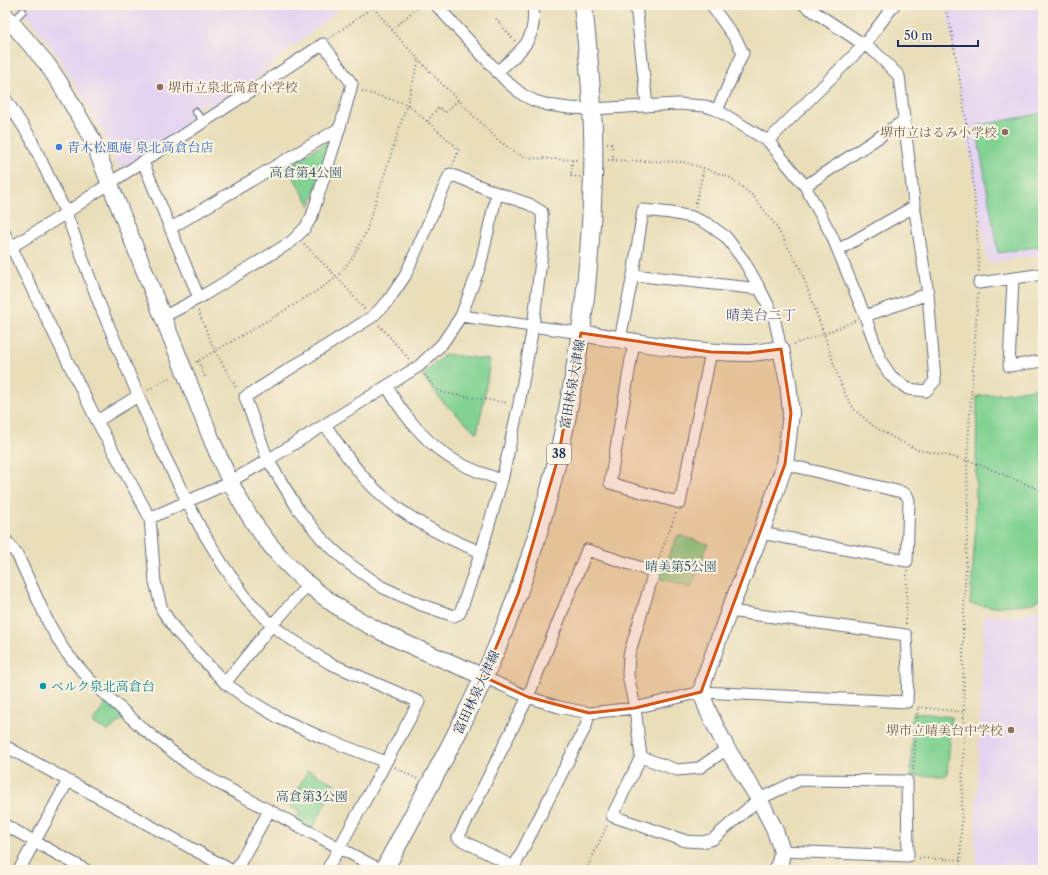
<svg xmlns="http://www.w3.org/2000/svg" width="1048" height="875" font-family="'Libre Caslon Text','Noto Serif JP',serif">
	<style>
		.built { fill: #e4d3f1 }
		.green { fill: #81d292; stroke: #4e8078 }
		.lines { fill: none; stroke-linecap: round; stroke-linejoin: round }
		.lane-casing { stroke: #636c7e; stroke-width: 8 }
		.street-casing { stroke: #636c7e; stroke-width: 13 }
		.secondary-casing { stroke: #636c7e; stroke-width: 18 }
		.primary-casing { stroke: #636c7e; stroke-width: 20 }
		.path { stroke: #636c7e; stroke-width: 2; stroke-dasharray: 1 3; stroke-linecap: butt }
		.lane { stroke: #fff; stroke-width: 5.5 }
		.street { stroke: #fff; stroke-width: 11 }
		.secondary { stroke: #fff; stroke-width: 16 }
		.primary { stroke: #fff; stroke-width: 18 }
		.marked { fill: #d45514; fill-opacity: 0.2; stroke: #d45514; stroke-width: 3; stroke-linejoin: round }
		.education-dot { fill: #8d6e63; stroke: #fcf5e5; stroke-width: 1.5 }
		.shop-dot { fill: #3f7fe0; stroke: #fcf5e5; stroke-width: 1.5 }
		.culture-dot { fill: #0f9aa8; stroke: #fcf5e5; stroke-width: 1.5 }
		.labels { text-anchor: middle; stroke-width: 4; stroke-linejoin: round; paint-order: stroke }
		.shield { fill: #fcf5e5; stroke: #5e6a86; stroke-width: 1 }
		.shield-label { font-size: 12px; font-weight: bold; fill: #1b2f5e }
		.education-label { font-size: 13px; fill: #785e54; stroke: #fcf5e5; text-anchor: end }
		.shop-label { font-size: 13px; fill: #366cbe; stroke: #fcf5e5; text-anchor: start }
		.park-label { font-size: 13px; fill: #34586b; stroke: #fcf5e5 }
		.street-label { font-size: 13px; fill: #1b2f5e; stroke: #fcf5e5 }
		.culture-label { font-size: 13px; fill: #0d838f; stroke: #fcf5e5; text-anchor: start }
		.neighbourhood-label { font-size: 14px; fill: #545c91; stroke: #fcf5e5 }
	</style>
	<rect width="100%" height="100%" fill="#fcf5e5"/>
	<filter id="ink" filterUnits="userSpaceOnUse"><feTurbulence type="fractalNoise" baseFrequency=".025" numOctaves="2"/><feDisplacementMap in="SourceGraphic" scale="8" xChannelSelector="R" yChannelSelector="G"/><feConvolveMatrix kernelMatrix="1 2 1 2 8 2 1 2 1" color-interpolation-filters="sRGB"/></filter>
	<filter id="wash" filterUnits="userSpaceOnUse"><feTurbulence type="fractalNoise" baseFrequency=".012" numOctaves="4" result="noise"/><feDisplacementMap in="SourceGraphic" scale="16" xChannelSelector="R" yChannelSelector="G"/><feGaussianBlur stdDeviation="0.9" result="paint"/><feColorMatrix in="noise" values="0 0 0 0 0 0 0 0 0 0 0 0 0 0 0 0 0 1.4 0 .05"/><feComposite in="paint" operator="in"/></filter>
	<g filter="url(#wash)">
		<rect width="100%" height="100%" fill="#e9deb9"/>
		<path class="built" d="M17 5H338L337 11 266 69 267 71 209 107 204 102 188 117 191 122 126 166H117L104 135 86 102 57 55 31 21Z
			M946 5H1043V255L988 263Z
			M1043 608V870H978L975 844 984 615 1017 616Z"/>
		<path class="green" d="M1043 113V246L998 253 976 126Z
			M325 143 330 145 310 206 287 166Z
			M445 354 490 360 484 399 477 433 441 400 422 376Z
			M1043 387V597L1034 603 992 607 970 604 975 536 977 396 1009 393Z
			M678 535 708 544 691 588 658 578Z
			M107 703 125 717 108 731 92 723 102 709Z
			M912 712 952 717 947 776H911Z
			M308 770 335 784 313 828 296 820 300 812 289 806Z"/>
	</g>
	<g filter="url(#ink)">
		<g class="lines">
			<g class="lane-casing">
				<path id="lane" d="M12 22 23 11
					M195 111 204 122"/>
			</g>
			<g class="street-casing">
				<path id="street" d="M436 5 507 82 523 95 535 101 548 105 569 108 592 109 677 104 705 106 717 110 768 141 805 186 832 236 865 316 881 361 891 376 908 389 926 391 935 381 928 294 915 211 899 76 875 52 804 5
					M636 5 647 106
					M713 5 714 9 737 41 743 53 717 110
					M497 72C522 50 537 41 533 5
					M5 98 30 137 66 213 99 303 161 449 200 527 223 565 247 599 272 625 288 637 329 663 419 702 327 870
					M768 141 865 44 894 5
					M450 174 497 193 529 204 542 212 543 244 533 327 519 404 502 480 481 552 460 613 454 616 419 604 382 587 348 563 322 539 298 509 268 460 245 397 372 317 388 301 405 276Z
					M805 186 905 120
					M171 228 338 129
					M5 234 97 421 150 518 155 582 162 610 177 632 225 683 246 698 281 719 323 738 386 762
					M838 250 915 206
					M5 251 66 213 101 189 323 44 352 84C341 129 325 172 312 216L305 228 291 242 199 298 143 162
					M633 275 760 289
					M1013 279 1009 366 1043 361
					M979 283 1043 274
					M461 316 581 333
					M865 316 928 294
					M163 317 199 298
					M620 339 633 275 643 210 671 213 692 217 708 224 726 237 744 261 760 289 774 317 781 349
					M634 342 610 483 680 503 711 352
					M387 386C400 411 423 439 446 455 463 467 483 474 502 480
					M97 421 138 396
					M325 425C344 452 363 482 390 502 417 524 448 539 481 552
					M150 518 222 486 268 460 419 366 442 344 461 316 480 266 497 193
					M761 533 907 561 909 501 907 495 901 492 785 464
					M5 539 18 556 48 622 64 650 89 679 142 728 192 767 216 782 381 870
					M484 677 528 697 559 707 589 713 635 708 701 692 907 702 908 672 906 635 729 611
					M225 683 272 625 308 585
					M589 713 586 726 514 867 458 838 528 697 587 550 654 572 629 655 628 675 635 708 641 757 612 816 686 841 703 842 713 839 759 799 800 780 907 781 908 856 782 851
					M5 746 231 870
					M641 757 677 770 699 768 727 749
					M5 825 86 870
					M19 870 68 781
					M236 870 269 811"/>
			</g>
			<g class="secondary-casing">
				<path id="secondary" d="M5 15 47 64 61 85 92 139 213 443C223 465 232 488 245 509 274 558 319 600 370 626 407 646 446 660 484 677
					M581 333C636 342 692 353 747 353 758 353 770 350 781 349L788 382 791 413 785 464 761 533 729 611 705 677 701 692 708 711 727 749 759 799 774 828 782 851 780 863 776 870"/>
			</g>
			<g class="primary-casing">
				<path id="primary" d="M384 870C423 796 465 724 497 647 559 499 589 337 593 177 595 121 589 61 583 5"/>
			</g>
			<path class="path" d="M371 5 405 45 436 78 498 140 517 154 530 158 578 160
				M944 5C952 26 955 54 959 76 970 141 977 207 979 273
				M496 19 515 41
				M392 30 420 5
				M330 38 373 7
				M362 91 407 104 459 149 453 165
				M427 121 439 107 445 113 458 100
				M607 144H612L613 160
				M572 160 571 176 580 177
				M608 160 683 162 704 168 731 178 754 197 776 226 800 268 824 334 838 377 846 396 855 410 873 426 894 438 918 450 941 454 973 462 1043 491
				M695 207 704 168
				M304 244 337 277 365 310
				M198 311 215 351 237 389
				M379 325 410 360
				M794 344 824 334 857 320
				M198 361 206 379
				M196 362 279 314 323 287 337 277 353 257 366 232 407 104 419 60
				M425 375 436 389 444 393 508 403
				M148 390 172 376
				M657 563 676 513
				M906 624 907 570
				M918 707 964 712
				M395 767 417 779
				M913 774 918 707
				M919 858 960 860
				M586 870 607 826
				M960 870 964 733 963 635 968 512 967 460 978 293"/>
			<use href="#lane" class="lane"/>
			<use href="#street" class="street"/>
			<use href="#secondary" class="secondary"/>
			<use href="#primary" class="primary"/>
		</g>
	</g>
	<path class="marked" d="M581 333 711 352 749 353 781 349 791 413 785 464 701 692 635 708 589 713 528 697 484 677 518 594 558 458Z"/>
	<g class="education-dot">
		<circle cx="160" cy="87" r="4"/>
		<circle cx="1005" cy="132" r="4"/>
		<circle cx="1011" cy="730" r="4"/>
	</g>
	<circle class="shop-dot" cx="59" cy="147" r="4"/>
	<circle class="culture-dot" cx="43" cy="686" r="4"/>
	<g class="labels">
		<rect class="shield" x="547" y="444" width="24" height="20" rx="3"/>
		<g class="shield-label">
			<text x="559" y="458">38</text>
		</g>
		<g class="education-label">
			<text x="168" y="92" text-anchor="start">堺市立泉北高倉小学校</text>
			<text x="997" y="137">堺市立はるみ小学校</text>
			<text x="1003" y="735">堺市立晴美台中学校</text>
		</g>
		<g class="shop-label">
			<text x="67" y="152">青木松風庵 泉北高倉台店</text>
		</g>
		<g class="park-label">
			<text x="306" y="177">高倉第4公園</text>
			<text x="681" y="571">晴美第5公園</text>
			<text x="312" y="801">高倉第3公園</text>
		</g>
		<g class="street-label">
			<text transform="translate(572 384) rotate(-80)" y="5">富田林泉大津線</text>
			<text transform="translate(476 692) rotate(-65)" y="5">富田林泉大津線</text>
		</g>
		<g class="culture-label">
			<text x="51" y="691">ベルク泉北高倉台</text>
		</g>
		<g class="neighbourhood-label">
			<text x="761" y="320">晴美台二丁</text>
		</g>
	</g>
	<rect width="1048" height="875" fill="none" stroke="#fcf5e5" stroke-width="20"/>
	<path d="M898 40v6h80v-6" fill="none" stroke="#1b2f5e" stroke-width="2"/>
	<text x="904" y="40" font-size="12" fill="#1b2f5e" stroke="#fcf5e5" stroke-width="3" paint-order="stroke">50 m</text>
</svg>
